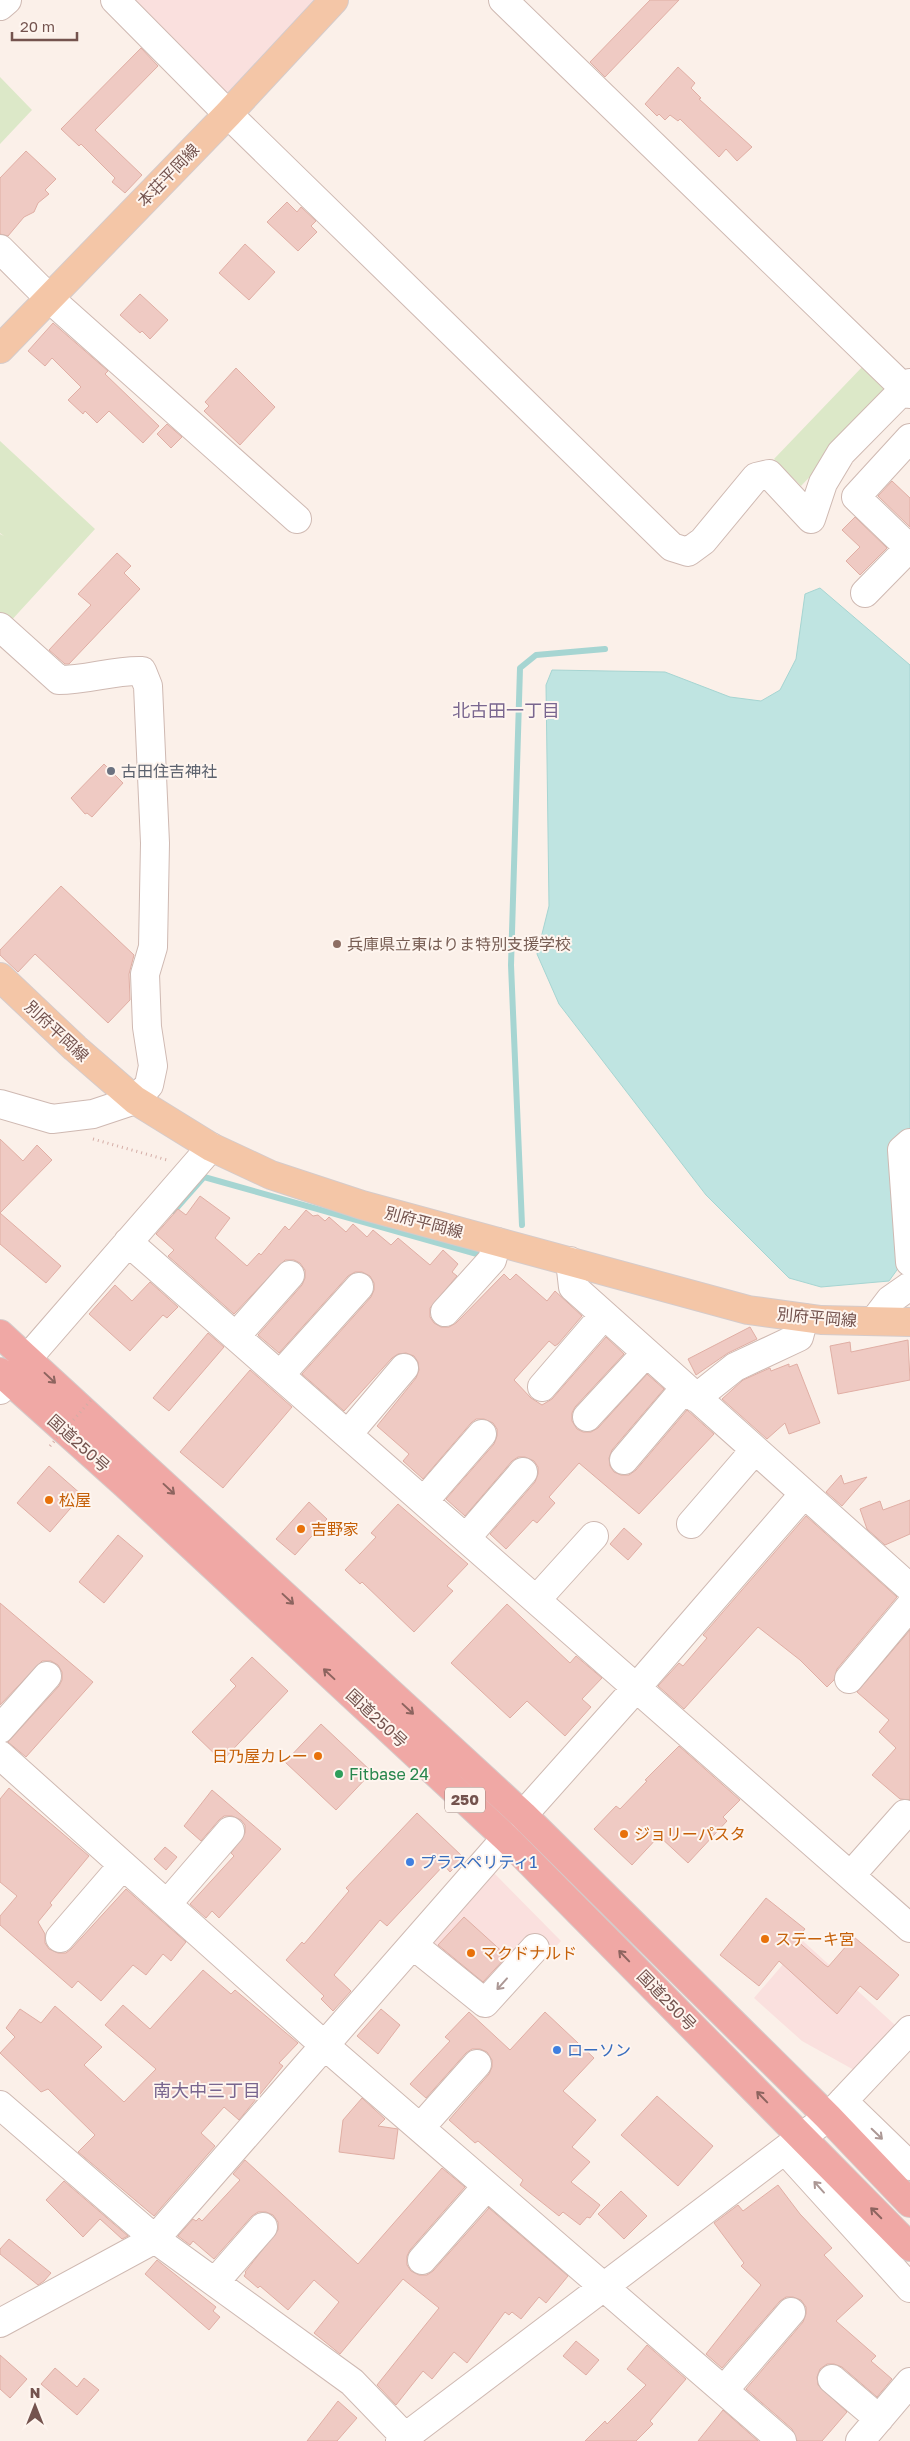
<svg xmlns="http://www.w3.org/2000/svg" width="910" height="2441" font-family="'Golos Text','Noto Sans JP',sans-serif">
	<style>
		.commercial { fill: #fae0de }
		.green { fill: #dce8c8 }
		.water { fill: #bfe4e1; stroke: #a6d5d2 }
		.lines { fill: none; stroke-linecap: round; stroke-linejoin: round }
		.stream { stroke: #a6d5d2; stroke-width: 6 }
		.building { fill: #efcac3; stroke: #e0aea4 }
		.minor-casing { stroke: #cfb9b2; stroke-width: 30 }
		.major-casing { stroke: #d5cbca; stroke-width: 30 }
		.highway-casing { stroke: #d5cbca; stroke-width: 30 }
		.path { stroke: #d4ada6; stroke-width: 3; stroke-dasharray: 1 4; stroke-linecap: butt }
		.minor { stroke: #fff; stroke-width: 28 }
		.major { stroke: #f4c6a7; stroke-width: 28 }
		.highway { stroke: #f0a8a5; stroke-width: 28 }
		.path-bridge { stroke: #d4ada6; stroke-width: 3; stroke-dasharray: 1 4; stroke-linecap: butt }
		.oneway { stroke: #8d645f }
		.oneway2 { stroke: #ac9895 }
		.worship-dot { fill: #6b7280; stroke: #fef5ef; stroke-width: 2 }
		.education-dot { fill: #8d6e63; stroke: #fef5ef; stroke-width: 2 }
		.food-dot { fill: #e8710a; stroke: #fef5ef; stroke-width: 2 }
		.leisure-dot { fill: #2e9e5b; stroke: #fef5ef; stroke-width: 2 }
		.shop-dot { fill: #3f7fe0; stroke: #fef5ef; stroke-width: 2 }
		.labels { text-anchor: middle; stroke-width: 4; stroke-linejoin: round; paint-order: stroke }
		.shield { fill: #fef5ef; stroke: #9d847e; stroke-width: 1 }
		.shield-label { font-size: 15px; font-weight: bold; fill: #74534e }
		.street-label { font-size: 16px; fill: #74534e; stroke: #fef5ef }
		.worship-label { font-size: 16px; fill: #5b616d; stroke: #fef5ef; text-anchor: start }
		.education-label { font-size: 16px; fill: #785e54; stroke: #fef5ef; text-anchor: start }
		.food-label { font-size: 16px; fill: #c56008; stroke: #fef5ef; text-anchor: start }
		.leisure-label { font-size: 16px; fill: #27864d; stroke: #fef5ef; text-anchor: start }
		.shop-label { font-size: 16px; fill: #366cbe; stroke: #fef5ef; text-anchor: start }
		.neighbourhood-label { font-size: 18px; fill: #79668f; stroke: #fef5ef }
	</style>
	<rect width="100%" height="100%" fill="#fbf0e9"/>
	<path class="commercial" d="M123 0H322L228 97Z
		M491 1870 561 1941 489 2019 414 1956Z
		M803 1941 895 2025 854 2070 802 2041 754 1998Z"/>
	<path class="green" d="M0 77 32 110 0 144Z
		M864 365 892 391 801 486 774 459Z
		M0 441 95 529 9 623 0 615V534L4 536 0 533Z"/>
	<path class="water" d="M820 588 910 665V1132L902 1263 889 1281 821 1287 789 1278 706 1195 559 1004 537 954 549 906 546 685 552 670 665 672 730 697 761 701 780 690 796 659 805 594Z"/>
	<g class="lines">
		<path class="stream" d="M174 1211 204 1177 477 1254
			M522 1225 511 965 520 668 536 655 605 649"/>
	</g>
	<path class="building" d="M650 0H679L605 77 590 62Z
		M141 48 158 66 95 130 142 175 125 193 112 182 115 178 81 144 79 146 61 129Z
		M678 67 695 83 691 88 701 98 699 99 752 147 737 161 726 149 719 157 680 119 678 121 670 115 665 120 659 114 657 116 645 104Z
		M26 151 56 179 45 190 49 194 38 203 34 212 24 217 8 236 0 234V178Z
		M287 202 297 212 301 207 316 221 311 226 317 232 298 251 267 222Z
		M245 244 275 272 249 300 219 273Z
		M140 294 168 320 150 339 142 331 140 333 120 315Z
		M53 323 108 371 105 374 159 426 143 443 109 411 97 423 85 411 83 414 68 400 81 387 52 358 45 366 28 351Z
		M236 368 275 407 240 445 204 411 209 406 205 402Z
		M167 424 182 437 171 448 157 434Z
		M892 481 910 498V527L878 496Z
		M855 517 887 548 860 575 846 561 860 547 842 530Z
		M117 553 131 566 124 573 140 589 69 664H65L49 650 91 605 78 594Z
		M104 764 123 783 92 817 87 813 85 814 71 798Z
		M61 886 134 955 129 974 130 1000 108 1023 35 954 18 972 0 955V950Z
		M0 1139 23 1161 37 1145 52 1160 0 1213Z
		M200 1196 230 1218 215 1238 247 1266 259 1253 261 1255 285 1226 289 1230 306 1210 313 1216 318 1215 325 1221 329 1217 346 1232 353 1224 367 1237 373 1230 391 1245 398 1238 430 1265 443 1250 458 1264 452 1272 457 1276 430 1308V1317L434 1323 441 1327H449L456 1323 504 1274 510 1280 516 1274 547 1301 555 1291 582 1316 558 1344 555 1346 549 1341 514 1380 531 1398 542 1405 552 1399 606 1337 624 1354 575 1407 572 1413V1421L577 1429 583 1432H591L598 1428 647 1374 664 1389 612 1450 609 1458 610 1466 614 1472 621 1475H629L636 1470 687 1410 714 1434 639 1514 579 1463 549 1497 555 1503 537 1523 533 1520 506 1549 490 1534 535 1482 538 1474V1467L534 1461 525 1457H518L512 1461 465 1516 446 1499 494 1444 497 1436V1429L493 1423 484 1419H476L471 1423 423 1479 403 1461 409 1454 377 1426 416 1378 419 1370 418 1362 414 1356 406 1353 398 1354 392 1358 344 1411 302 1374 371 1297 374 1290V1283L370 1276 362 1272H355L348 1276 279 1353 258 1335 302 1285 305 1278V1270L300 1263 294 1260H285L234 1314 168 1256 174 1250 156 1234 178 1209 186 1215Z
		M0 1213 61 1266 46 1283 0 1244Z
		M150 1282 178 1307 167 1318 163 1315 130 1351 89 1314 115 1285 132 1301Z
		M750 1327 757 1339 728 1353 696 1375 688 1359Z
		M208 1333 224 1347 169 1411 153 1398Z
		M908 1340 910 1380 838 1394 830 1346 850 1342 851 1352Z
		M789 1364V1367L797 1364 820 1423 789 1434 785 1423 767 1439 722 1399 743 1380 770 1368 771 1371Z
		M250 1370 292 1407 223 1488 180 1452Z
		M49 1466 82 1495 50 1532 17 1503Z
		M841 1475 844 1484 867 1477 842 1506 826 1492Z
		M910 1500V1534L885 1545 867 1529 860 1509 880 1501 883 1510Z
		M309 1502 327 1519 295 1555 276 1539Z
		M398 1504 468 1564 447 1586 453 1591 414 1632 362 1582 360 1584 345 1570 376 1537 371 1533Z
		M806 1516 897 1597 837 1669 834 1680 827 1687 800 1660 758 1627 684 1709 658 1686 679 1663 683 1666 707 1638 703 1635Z
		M624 1528 642 1544 628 1560 610 1544Z
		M118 1535 143 1556 104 1603 79 1582Z
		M0 1603 93 1682 26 1757 8 1742 59 1686 62 1680V1672L58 1665 51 1661H42L0 1705Z
		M507 1604 570 1663 576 1656 602 1678 582 1699 591 1707 565 1736 527 1701 510 1718 451 1663Z
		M910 1630V1800L900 1799 872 1775 896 1748 879 1732 889 1720 857 1692Z
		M252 1657 288 1691 222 1761 192 1732 236 1686 230 1680Z
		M321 1724 372 1772 336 1810 285 1762Z
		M679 1746 740 1800 723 1817 727 1821 688 1863 659 1836 632 1865 594 1829 616 1806 620 1809 647 1781 645 1780Z
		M9 1788 89 1856 50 1903 52 1905 38 1922 45 1934V1943L49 1949 58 1953H66L71 1949 126 1889 186 1942 171 1961 163 1954 146 1975 133 1965 101 2001 78 1981 72 1988 0 1925V1916L17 1896 0 1882V1799Z
		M212 1790 281 1849 219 1918 212 1911 206 1918 190 1904 234 1856 231 1853 245 1833V1825L241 1820 232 1816H224L219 1820 201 1841 184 1826Z
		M417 1813 464 1858 450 1872 444 1865 387 1926 380 1920 334 1975 351 1991 333 2011 321 1999 324 1996 286 1960 302 1942 304 1944 349 1891 346 1888Z
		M165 1847 177 1857 166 1870 154 1859Z
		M766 1898 805 1929 796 1940 825 1965 828 1967 854 1937 899 1975 877 2000 860 1986 837 2014 779 1961 759 1986 720 1955Z
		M464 1917 507 1956 483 1982 438 1945Z
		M203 1970 231 1994 235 1990 298 2043 279 2063 283 2066 239 2120 224 2107 201 2133 215 2146 154 2216 78 2152 95 2135 48 2089 41 2092 0 2053 15 2037 6 2028 20 2009 41 2023 55 2006 102 2047 84 2065 124 2102 156 2069 105 2025 123 2005 150 2029Z
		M381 2009 400 2025 378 2054 357 2036Z
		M469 2012 510 2050 545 2012 594 2058 563 2091 596 2120 572 2147 590 2162 571 2182 600 2205 590 2218 587 2217 580 2225 563 2212 559 2216 520 2185 523 2180 478 2141 475 2143 449 2120 489 2074 492 2067V2060L487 2052 480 2049H472L466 2053 426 2098 410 2084 450 2041 445 2037Z
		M657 2096 713 2146 678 2186 621 2135Z
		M362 2098 385 2119 378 2126 398 2129 394 2159 339 2152 343 2120Z
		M245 2160 358 2264 442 2168 465 2187 410 2250 407 2256V2265L411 2271 419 2275H427L433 2271 489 2208 568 2276 546 2303 539 2297 521 2319 512 2312 509 2315 505 2312 467 2363 454 2352 432 2379 423 2371 396 2405 377 2385 439 2308 403 2279 340 2354 314 2333 339 2302 314 2280 288 2310 260 2286 258 2288 244 2276 246 2273 245 2272 278 2230V2222L273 2215 266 2212H258L252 2216 214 2259 193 2241 190 2245 178 2236 193 2219 196 2221 199 2218 202 2221 240 2180 233 2174Z
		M64 2181 128 2236 122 2239 100 2219 83 2237 46 2200Z
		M778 2185 800 2214 832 2248 824 2255 863 2296 836 2321 876 2356 871 2361 892 2379 877 2397 842 2367 834 2364H827L820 2369 817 2377 818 2385 847 2412 822 2441H797L792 2429 746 2389 803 2322 806 2314V2307L801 2300 793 2297H786L780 2301 722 2368 706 2354 761 2285 741 2266 744 2263 714 2223 738 2205 743 2211Z
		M621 2191 647 2216 624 2239 598 2214Z
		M9 2239 51 2273 44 2281 38 2285 0 2254V2249Z
		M157 2260 216 2307 213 2311 220 2317 209 2330 145 2274Z
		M576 2341 599 2360 586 2375 563 2356Z
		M647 2345 686 2379 650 2421 653 2424 636 2441H585L605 2421 607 2424 646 2385 627 2369Z
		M0 2355 27 2379 10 2398 0 2389Z
		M55 2368 77 2387 84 2378 99 2390 77 2415 41 2384Z
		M338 2401 357 2418 337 2441H307Z
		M723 2410 758 2441H698Z"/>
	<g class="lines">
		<g class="minor-casing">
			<path id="minor" d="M115 0 228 114 672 547 688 552 703 541 756 477 769 474 811 519 823 483 841 453 910 383
				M503 0 910 394
				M0 6 7 0
				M0 249 49 298 297 519
				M910 438 856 497 910 549
				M865 593 909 548
				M0 627 59 680C88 680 113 670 142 671L148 686 155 843 153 947 145 974 147 1027 153 1066 149 1085 135 1100 93 1114 52 1119 0 1104
				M910 1143 902 1150 910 1262
				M128 1242 910 1928
				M570 1261 573 1287 910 1588
				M445 1312 492 1260 497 1242
				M874 1321 890 1300 910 1286
				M236 1336 290 1275
				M280 1375 359 1287
				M542 1387 604 1315
				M0 1390 211 1147
				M696 1398 735 1367 799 1337 804 1318
				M587 1417 646 1353
				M348 1434 404 1368
				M624 1460 685 1388
				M424 1501 482 1434
				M691 1524 754 1451
				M466 1538 523 1472
				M537 1599 594 1536
				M849 1679 910 1606
				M0 1729 47 1676
				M0 1755 324 2045 782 2441
				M523 1815 637 1687 803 1495
				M851 1875 905 1814
				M167 1904 230 1831
				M60 1938 123 1865
				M413 1945 485 2003 535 1948
				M843 2101 910 2166
				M0 2105 155 2239 352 2382 409 2441
				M420 2128 477 2064
				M785 2150 910 2288
				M422 2260 487 2186
				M215 2282 263 2227
				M0 2323 155 2239 506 1838
				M832 2379 879 2419
				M724 2390 791 2312
				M400 2441 828 2117 910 2030
				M860 2441 910 2382"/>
		</g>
		<g class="major-casing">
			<path id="major" d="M0 349 228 114 334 0
				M0 977 75 1048 135 1100 211 1147 271 1175 362 1205 748 1310 821 1320 910 1322"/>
		</g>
		<g class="highway-casing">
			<path id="highway" d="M0 1334 523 1815 828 2117 910 2203
				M0 1372 125 1484 506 1838 910 2247"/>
		</g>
		<path class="path" d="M93 1139 167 1160"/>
		<use href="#minor" class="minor"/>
		<use href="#major" class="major"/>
		<use href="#highway" class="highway"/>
		<path class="path-bridge" d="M50 1446 93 1398"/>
	</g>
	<defs><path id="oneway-shaft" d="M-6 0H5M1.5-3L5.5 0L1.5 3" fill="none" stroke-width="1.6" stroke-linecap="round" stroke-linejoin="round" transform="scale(1.25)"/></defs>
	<g class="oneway">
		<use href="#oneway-shaft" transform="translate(50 1378) rotate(43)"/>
		<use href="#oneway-shaft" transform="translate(169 1489) rotate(43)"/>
		<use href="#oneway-shaft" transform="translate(288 1599) rotate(43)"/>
		<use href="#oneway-shaft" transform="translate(329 1674) rotate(-137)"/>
		<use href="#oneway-shaft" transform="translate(408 1709) rotate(43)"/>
		<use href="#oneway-shaft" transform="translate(624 1956) rotate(-134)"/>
		<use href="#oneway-shaft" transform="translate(762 2097) rotate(-134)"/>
		<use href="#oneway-shaft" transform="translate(876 2213) rotate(-135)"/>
	</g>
	<g class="oneway2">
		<use href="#oneway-shaft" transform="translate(502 1984) rotate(132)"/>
		<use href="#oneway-shaft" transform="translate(877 2134) rotate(44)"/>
		<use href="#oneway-shaft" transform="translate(819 2187) rotate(-132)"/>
	</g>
	<circle class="worship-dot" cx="111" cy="771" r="5"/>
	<circle class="education-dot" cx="337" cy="944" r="5"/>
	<g class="food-dot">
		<circle cx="49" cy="1500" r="5"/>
		<circle cx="301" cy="1529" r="5"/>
		<circle cx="318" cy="1756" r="5"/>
		<circle cx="624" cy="1834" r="5"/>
		<circle cx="765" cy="1939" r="5"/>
		<circle cx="471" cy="1953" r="5"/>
	</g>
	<circle class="leisure-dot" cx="339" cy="1774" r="5"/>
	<g class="shop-dot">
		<circle cx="410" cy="1862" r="5"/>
		<circle cx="557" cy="2050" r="5"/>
	</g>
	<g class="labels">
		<rect class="shield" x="445" y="1787.5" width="40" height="25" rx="4"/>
		<g class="shield-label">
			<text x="465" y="1805">250</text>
		</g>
		<g class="street-label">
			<text transform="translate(168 175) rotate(-46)" y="6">本荘平岡線</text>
			<text transform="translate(57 1031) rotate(43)" y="6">別府平岡線</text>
			<text transform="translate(424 1222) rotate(15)" y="6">別府平岡線</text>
			<text transform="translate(817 1317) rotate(5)" y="6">別府平岡線</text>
			<text transform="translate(79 1443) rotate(42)" y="6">国道250号</text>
			<text transform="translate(377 1718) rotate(43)" y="6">国道250号</text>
			<text transform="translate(667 2000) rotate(46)" y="6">国道250号</text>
		</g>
		<g class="worship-label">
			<text x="121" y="777">古田住吉神社</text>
		</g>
		<g class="education-label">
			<text x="347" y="950">兵庫県立東はりま特別支援学校</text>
		</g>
		<g class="food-label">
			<text x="59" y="1506">松屋</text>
			<text x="311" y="1535">吉野家</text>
			<text x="308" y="1762" text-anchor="end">日乃屋カレー</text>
			<text x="634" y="1840">ジョリーパスタ</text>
			<text x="775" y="1945">ステーキ宮</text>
			<text x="481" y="1959">マクドナルド</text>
		</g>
		<g class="leisure-label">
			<text x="349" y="1780">Fitbase 24</text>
		</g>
		<g class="shop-label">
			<text x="420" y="1868">プラスペリティ1</text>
			<text x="567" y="2056">ローソン</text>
		</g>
		<g class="neighbourhood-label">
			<text x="506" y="717">北古田一丁目</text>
			<text x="207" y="2097">南大中三丁目</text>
		</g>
	</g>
	<g transform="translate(35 2406)" stroke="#fef5ef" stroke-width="4" paint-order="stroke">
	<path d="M0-4L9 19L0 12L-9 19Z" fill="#74534e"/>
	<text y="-8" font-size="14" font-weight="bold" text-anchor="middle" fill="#74534e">N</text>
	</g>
	<path d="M12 32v8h65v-8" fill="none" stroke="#74534e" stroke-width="2.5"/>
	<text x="20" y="32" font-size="15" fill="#74534e" stroke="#fef5ef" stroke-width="4" paint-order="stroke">20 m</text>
</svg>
